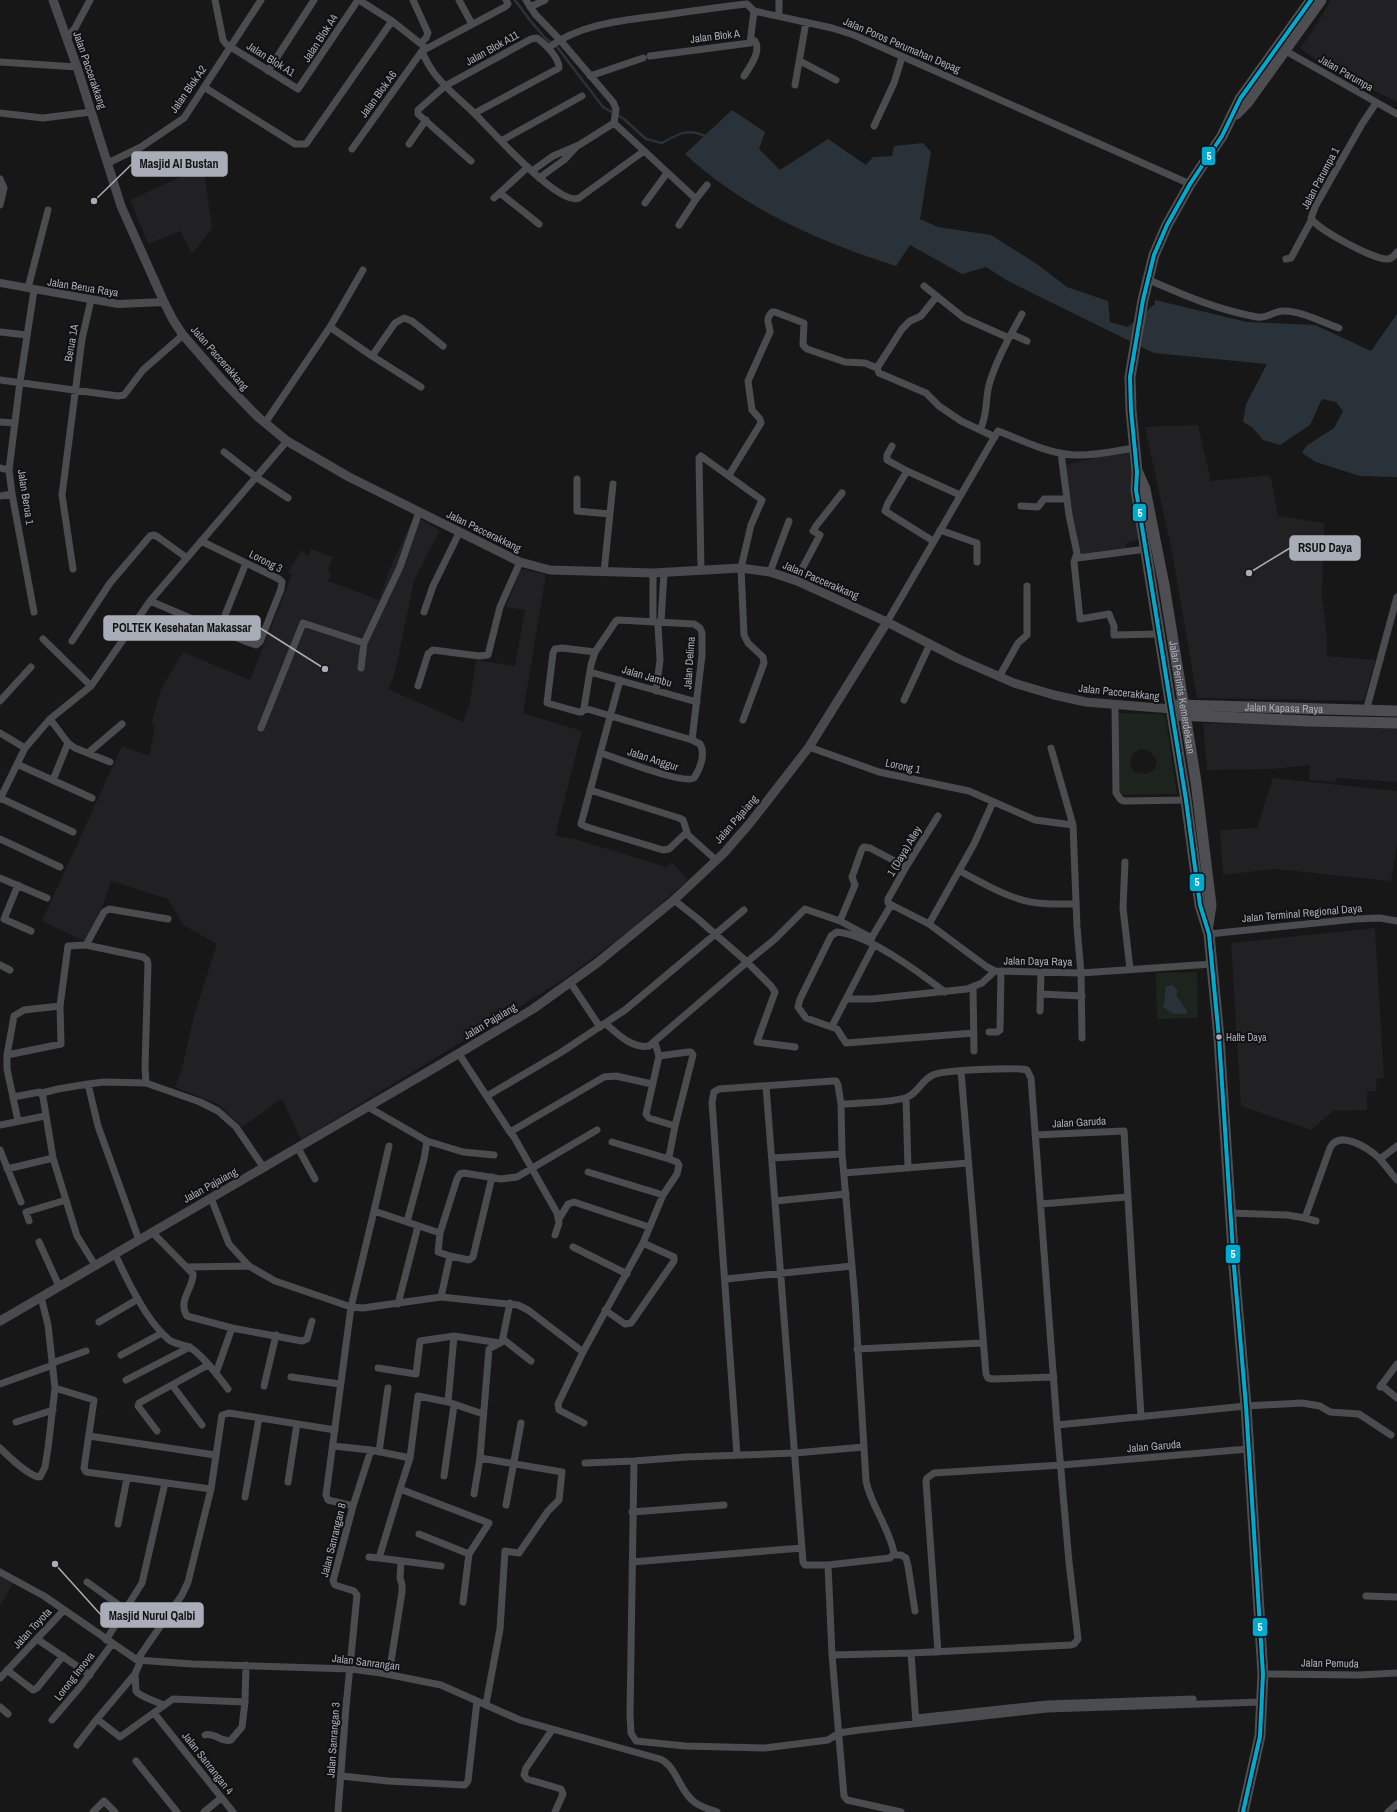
<svg xmlns="http://www.w3.org/2000/svg" width="1397" height="1812" font-family="'Archivo Narrow',sans-serif">
	<style>
		.built { fill: #212123 }
		.green { fill: #1d241e; fill-rule: evenodd }
		.water { fill: #2a3239 }
		.lines { fill: none; stroke-linecap: round; stroke-linejoin: round }
		.stream { stroke: #2a3239; stroke-width: 2.5 }
		.minor { stroke: #4b4c50; stroke-width: 7 }
		.tertiary { stroke: #4b4c50; stroke-width: 8 }
		.secondary { stroke: #4a4a4e; stroke-width: 9 }
		.trunk { stroke: #4e4e52; stroke-width: 11 }
		.bus-1-casing { stroke: #111113; stroke-width: 7 }
		.bus-1 { stroke: #00a9ce; stroke-width: 4 }
		.bus-dot { fill: #a8adb8; stroke: #111113; stroke-width: 1.5 }
		.labels { text-anchor: middle; stroke-width: 4; stroke-linejoin: round; paint-order: stroke }
		.bus-label { font-size: 10px; fill: #a8adb8; stroke: #111113; text-anchor: start }
		.street-label { font-size: 11px; fill: #a8adb8; stroke: #111113 }
		.leader { fill: none; stroke: #a8adb8; stroke-width: 1.5 }
		.callout-dot { fill: #a8adb8; stroke: #111113; stroke-width: 1.5 }
		.callout { fill: #a8adb8; stroke: #a8adb8; stroke-width: 1.5 }
		.callout-label { font-size: 12px; text-anchor: middle; font-weight: bold; fill: #111 }
		.line-badge { stroke: #111113; stroke-width: 1.5 }
		.badge-label { font-size: 11px; text-anchor: middle; font-weight: bold; fill: #fff }
	</style>
	<rect width="100%" height="100%" fill="#171717"/>
	<path class="built" d="M1331 0H1397V102L1324 65 1300 48 1312 32Z
		M194 171H204L212 228 192 254 180 231 148 244 130 200Z
		M1198 425 1211 481 1269 475 1271 478 1278 516 1324 523 1322 595 1327 639V656L1375 660 1364 701 1197 698 1172 552 1145 427Z
		M1128 450 1145 538 1126 543V553L1079 561 1064 465Z
		M414 516 440 530 414 581 398 658 393 679 388 689 463 722 470 701 476 660 515 666 525 610 506 607 520 569 546 574 523 713 582 731 555 836 575 839 666 867 672 862 688 880 628 932 563 980 301 1140 282 1099 242 1127 218 1104 175 1087 181 1072 194 1015 217 944 183 925 168 899 111 881 104 903 84 941 42 921 122 746 149 756 155 726 151 724 161 689 183 652 250 680 292 574 288 572 302 550 308 556 311 549 333 557 328 571 331 574 328 581 379 600 389 571Z
		M1203 723 1397 726V782L1336 778 1335 782 1309 780 1310 765 1272 769 1207 770Z
		M1273 778 1397 791V844L1391 881 1275 869 1223 875 1220 830 1257 828Z
		M1375 928 1384 1078 1376 1079 1377 1091H1367V1110L1333 1111 1311 1130 1241 1106 1231 943Z
		M0 1576 13 1583 0 1606Z"/>
	<path class="green" d="M1119 713 1165 714 1177 794 1119 795ZM1143 749 1149 751 1157 760 1155 770 1146 774 1135 772 1130 766C1131 757 1133 751 1143 749Z
		M1197 972 1198 1018 1157 1019 1156 973ZM1164 989 1178 992 1176 993 1187 1011H1169L1164 1003Z"/>
	<path class="water" d="M732 110 765 132 759 149 780 170 828 139 866 165 873 157 892 156 894 146 923 143 931 152 920 219 938 227 991 235 1037 264 1067 287 1108 301 1110 322 1128 327 1155 304V300L1247 322 1315 325 1371 351 1397 314V477L1360 476 1316 462 1302 453 1306 446 1334 428 1343 411 1336 402 1322 399 1310 425 1280 445 1263 440 1252 427 1243 422 1246 404 1267 364 1154 353 1008 281 986 267 962 274 910 245 896 266C820 242 744 209 685 154Z
		M1173 985 1178 992 1176 994 1187 1011 1186 1014H1174L1163 1007C1166 1000 1163 992 1166 986Z"/>
	<g class="lines">
		<path class="stream" d="M515 0 529 19 545 38 557 47 603 107 624 119 646 139 662 143C678 134 688 127 707 137"/>
		<path class="minor" d="M215 0 223 40 226 44 298 89 358 0
			M359 0 392 21 426 48
			M413 0 428 33 426 38 421 43
			M459 0 472 24
			M506 0 508 4 505 7 422 51C425 59 429 66 434 73 446 89 461 100 475 114 490 129 559 207 579 198L644 151
			M526 0 535 14 560 40 613 102 616 109 614 123 696 199 679 225
			M779 0V16
			M530 7 545 0
			M67 38 75 28 90 0
			M548 48C581 23 625 20 665 15 692 11 719 7 747 4L754 11 832 28 854 35 1190 184
			M1284 50 1397 114
			M650 56 750 43 754 11
			M800 61 836 80
			M0 62 77 67
			M268 71 314 0
			M590 76 643 58
			M744 76C749 68 762 51 755 41L751 40
			M795 85 806 22
			M204 87 295 144H306L392 21
			M1376 103 1362 124 1316 205 1311 218C1316 229 1375 260 1387 259 1392 259 1395 255 1397 252
			M0 113 43 118 91 112
			M874 126 894 83 902 57
			M501 141 582 96
			M409 144 426 120
			M352 149 422 51
			M471 161 418 114V110L445 86 531 39 537 38C545 44 559 57 559 68L475 113
			M108 163 141 147 184 118 261 0
			M532 171 553 156 579 145 614 123
			M539 178 564 160 577 146
			M0 179 4 188 0 205
			M500 193 539 224
			M494 198 528 167
			M696 199 707 185
			M645 203 667 173
			M1286 259 1291 258 1311 221
			M1147 279C1183 295 1218 310 1257 317 1268 319 1273 311 1283 311 1299 310 1324 323 1339 328
			M924 286 964 318 1009 338
			M28 288 48 210
			M34 290 20 382 9 470 12 494 34 612
			M330 327 372 356 421 387
			M0 332 27 335
			M1011 334 1027 341
			M372 356 395 323 404 318 412 321 443 346
			M877 368 902 329 910 321 921 316 937 296
			M0 380 118 396 124 395 143 370 183 335
			M0 422 15 423
			M265 423 330 327 363 270
			M980 430C988 414 985 401 989 385 996 360 1010 336 1022 314
			M892 446 887 455V460L907 471 960 495
			M224 452 256 477 288 498
			M1061 453 1069 515 1078 558 1146 549
			M0 468 9 470
			M907 471 888 503 885 511 933 541
			M729 475 761 423 760 419 752 410 748 381 770 332C770 324 764 321 772 312H775L804 323 803 345 807 349 845 362 865 363 877 368 879 373 926 393 939 406 961 421 995 437
			M577 479V511L610 514
			M0 496 12 494
			M1021 506 1038 507 1044 499H1067
			M940 530 977 543V562
			M1076 556 1074 562 1080 619 1109 614 1114 626V635L1159 634
			M73 569 62 495 82 339 91 300
			M701 570 699 458 701 456 762 500 751 525 741 568 744 635 748 643 763 657 764 663 743 720
			M604 572 613 484
			M770 572 789 521
			M653 573V621L658 625 661 621 664 573
			M796 580 820 535 813 531 816 526 842 493
			M150 601 247 642 256 645 260 642 281 589 282 582 279 579 201 541
			M424 612 433 586 459 533
			M887 622 998 431C1022 440 1048 454 1075 455 1094 456 1115 451 1134 448
			M219 630 246 563
			M43 639 91 686
			M72 641 110 583 150 536 154 535 158 537 187 558
			M595 652 562 648 555 649 553 653 547 703 579 712H582L584 708 692 740 700 744C706 754 700 769 694 778 684 785 616 758 601 753
			M361 668 364 643
			M590 672 697 702
			M999 677 1018 643 1027 635V586
			M620 680 581 824 587 827 663 850 669 849 686 833
			M418 686 428 654 433 650 479 656 488 655 500 607 520 562
			M656 691 660 660 658 625
			M904 700 930 644
			M0 701 31 667
			M1115 705 1116 793 1121 800 1125 801 1186 800
			M584 708 591 665 595 652 616 621 618 620 694 624 700 628 702 633V655L692 740
			M1366 711 1397 597
			M50 719 68 743 75 748 110 762
			M261 728 303 623 364 643 400 567 419 512
			M0 733 25 748
			M809 747 879 772 969 791 1035 820 1073 825
			M1051 748 1073 825 1077 927 1081 973 1082 1038
			M88 753 122 724
			M17 764 92 798
			M53 780 68 743
			M590 790 679 818 683 820 688 835 716 860
			M0 798 73 832
			M0 799 25 748 50 719 91 686 150 601 287 441
			M938 816 906 867 888 899V903L929 924 987 967 995 971 1081 973 1212 964
			M0 839 60 867
			M1125 862 1123 908 1130 969
			M960 871C979 881 998 893 1019 899 1037 905 1057 904 1075 904
			M0 878 47 898
			M18 885 4 919 31 931
			M674 900 698 919 747 962 775 939 805 909 840 921 872 938
			M840 921 855 885 852 877 862 849 864 847 870 848 906 867
			M929 924 974 844 993 802
			M1209 934 1355 919 1380 918 1397 921
			M869 942 891 905
			M86 945 104 912 109 909 168 919
			M0 965 10 970
			M570 982 600 1027
			M973 987 974 1051
			M945 992C920 973 868 934 837 932L831 936 800 999 798 1007 806 1018 837 1029 846 1043 974 1033
			M1040 994 1082 996
			M846 999H872L967 989 982 983 995 971
			M1040 1011 1041 972
			M606 1024C618 1034 632 1049 649 1046L747 962 771 986 775 992 757 1042 795 1047
			M832 1026 874 945
			M989 1032H997L1000 1030 1001 971
			M459 1054 510 1132 514 1137 557 1213 559 1223 555 1235
			M7 1055 61 1044 60 1006 68 946 86 945 143 957 147 960 148 964 145 1067 146 1083 200 1102 218 1111 236 1127 264 1168
			M659 1056 688 1052H691L693 1055 675 1126
			M961 1071 986 1374 988 1378 992 1379 1054 1377
			M88 1084 104 1082 146 1083
			M766 1086 803 1562 805 1565H828L832 1655
			M42 1093 58 1089 88 1084 98 1126 139 1240
			M487 1096 560 1053 625 1010 744 910
			M13 1097 40 1092 43 1097 53 1158 77 1236 95 1265
			M906 1098 908 1168
			M368 1107 427 1141 424 1159 407 1222
			M18 1121 7 1069V1055L14 1016 24 1010 60 1006
			M0 1125 45 1116
			M510 1132 604 1077 616 1076 652 1084
			M1035 1135 1124 1131 1141 1417
			M427 1141 463 1152 494 1155
			M612 1142 669 1159
			M389 1146 374 1211 440 1233 457 1179 460 1174 464 1173 501 1179 517 1177 597 1130
			M298 1148 315 1179
			M0 1150 21 1202
			M772 1158 842 1154
			M1380 1159 1397 1146
			M7 1169 53 1158
			M588 1172 663 1195
			M844 1173 968 1163
			M211 1198 229 1244 249 1266 275 1281 322 1297 351 1307 363 1308 441 1297 518 1305 528 1310 583 1352
			M775 1201 846 1194
			M1041 1204 1127 1197
			M1231 1213 1287 1215 1305 1218 1330 1148C1339 1129 1368 1148 1379 1158 1385 1165 1391 1173 1397 1180
			M1305 1218 1316 1221
			M559 1219 568 1204 574 1202 649 1227
			M29 1221 26 1212 66 1200
			M152 1232 193 1274C194 1287 177 1301 187 1316L232 1328 302 1341 307 1339 312 1321
			M440 1233 438 1252 450 1256
			M39 1242 59 1286
			M573 1247 627 1274
			M115 1254C127 1280 146 1320 168 1339 175 1345 184 1344 191 1348 206 1359 217 1375 228 1389
			M188 1267 249 1266
			M726 1279 852 1266
			M441 1297 450 1256 469 1260 473 1257 492 1177
			M398 1304 418 1226
			M605 1310 625 1324 631 1323 674 1261V1257L643 1243
			M99 1322 138 1299
			M503 1339 531 1361
			M857 1349 983 1343
			M121 1355 162 1333
			M52 1363 86 1351
			M378 1368 416 1374 420 1341 454 1336
			M216 1373 232 1328
			M291 1377 340 1384
			M126 1380 190 1347
			M0 1384 53 1365
			M172 1385 202 1425
			M1381 1385 1397 1398
			M264 1386 276 1335
			M1380 1387 1397 1364
			M55 1388 94 1400 84 1468 86 1472 211 1489
			M448 1402 454 1336 500 1343
			M16 1422 53 1410
			M584 1423 559 1410 558 1404 583 1352 643 1243 663 1195 677 1174 679 1165 677 1162 669 1159V1157L675 1126 649 1118 646 1114 659 1056 655 1043
			M1057 1425 1246 1406 1302 1403 1320 1406 1330 1412 1359 1414 1391 1435
			M157 1431 138 1406 139 1403 208 1365
			M89 1436 215 1455
			M333 1446 371 1450 410 1458 400 1489 489 1523 469 1554 419 1534
			M0 1448C8 1456 30 1477 40 1477L45 1467 48 1448 55 1388 48 1325 41 1297
			M379 1452 388 1388
			M737 1455 712 1102 714 1092 719 1089 833 1081H836L838 1085 841 1104H847C866 1102 887 1103 905 1098 918 1094 921 1080 933 1075 942 1070 1017 1067 1027 1070L1031 1078 1057 1425 1069 1562 1078 1639 1074 1644 1071 1645 911 1653 916 1723
			M410 1458 418 1396 448 1402 483 1414
			M634 1461 630 1714 631 1733 636 1741 685 1746 765 1748 828 1740 839 1733 859 1730 1047 1709 1262 1702
			M585 1463 634 1461 686 1457 795 1453 864 1447
			M444 1476 454 1405
			M288 1482 297 1424
			M400 1489 379 1558 441 1566
			M474 1494 480 1458
			M245 1497 259 1418
			M506 1505 521 1423
			M353 1506 328 1500 326 1495 351 1307 374 1211
			M632 1512 724 1505
			M118 1524 127 1478
			M893 1555H901L906 1558 908 1566 915 1611
			M369 1557 379 1558
			M632 1562 802 1548
			M828 1565 890 1558 894 1553C889 1527 871 1506 866 1481L855 1300 842 1154 841 1104
			M0 1572 44 1596 137 1660 192 1664 351 1669 381 1673 441 1685 520 1720 660 1759C676 1766 679 1789 692 1800 699 1807 709 1809 717 1812
			M87 1582 126 1610
			M1366 1596 1397 1597
			M463 1602 469 1554
			M37 1639 90 1675
			M106 1640 142 1583 165 1483
			M938 1652 926 1481 927 1478 934 1473 1062 1465 1248 1449
			M137 1660 182 1595 188 1582 211 1489 222 1415 229 1413 335 1430
			M141 1660 135 1674 136 1691C140 1697 156 1701 163 1705
			M7 1670 33 1690 37 1688 63 1656
			M389 1674 402 1592V1585L400 1578 401 1562
			M1263 1674 1359 1675 1397 1673
			M0 1678 64 1610
			M486 1704 500 1629 505 1551 519 1553 548 1511 559 1500 562 1472 480 1458 489 1349 502 1342 510 1303
			M0 1707 8 1714
			M154 1713 233 1812
			M916 1718 1047 1704 1193 1699
			M97 1719 135 1674
			M52 1720 81 1686 112 1644
			M552 1730 526 1768 524 1775 527 1779 561 1789 563 1794 555 1812
			M205 1735C214 1732 222 1743 231 1740L242 1727 245 1702
			M77 1745 97 1719 120 1737 173 1699 245 1702 246 1665
			M136 1761 177 1812
			M342 1776 388 1781 465 1785 468 1781 477 1701
			M93 1812 104 1801 115 1812
			M204 1812 221 1798
			M338 1812 346 1707 357 1595 354 1591 335 1585 333 1581 353 1506 371 1450
			M901 1812 847 1800 844 1796 832 1655 911 1653
			M1388 1812 1397 1804"/>
		<path class="tertiary" d="M0 283 118 304 164 302"/>
		<path class="secondary" d="M53 0 77 67 121 206 164 302 173 320 183 335 223 381 258 417 287 441 349 477 520 562 550 570 653 573 741 568 770 572 797 581 887 622 959 659 1014 683 1054 695 1086 702 1171 709
			M0 1321 436 1067 533 1009 597 963 674 900 724 853 750 823 809 747 887 622"/>
		<g class="trunk">
			<path d="M1236 114 1247 103 1321 0"/>
			<path id="s1" d="M1138 473 1145 489 1164 585 1196 782 1211 905 1208 925"/>
			<path id="s2" d="M1177 705 1397 711"/>
			<path d="M1176 715 1309 721 1397 723"/>
			<path d="M1243 1812 1260 1736 1263 1674 1246 1406 1234 1266 1219 1038 1209 934 1200 905 1186 800 1136 490 1137 472 1131 410 1130 377 1143 300 1154 255 1167 225 1190 184 1222 136 1240 99 1311 0"/>
		</g>
		<g class="bus-1-casing">
			<path id="bus-1" d="M1243 1812 1260 1736 1263 1674 1246 1406 1234 1266 1219 1038 1209 934 1200 905 1186 800 1136 490 1137 472 1131 410 1130 377 1143 300 1154 255 1167 225 1190 184 1222 136 1240 99 1311 0"/>
		</g>
		<use href="#bus-1" class="bus-1"/>
	</g>
	<circle class="bus-dot" cx="1219" cy="1037" r="3.5"/>
	<g class="labels">
		<g class="bus-label">
			<text x="1226" y="1041">Halte Daya</text>
		</g>
		<g class="street-label">
			<text transform="translate(715 36) rotate(-7)" y="4">Jalan Blok A</text>
			<text transform="translate(320 38) rotate(-57)" y="4">Jalan Blok A4</text>
			<text transform="translate(902 45) rotate(23)" y="4">Jalan Poros Perumahan Depag</text>
			<text transform="translate(492 48) rotate(-29)" y="4">Jalan Blok A11</text>
			<text transform="translate(271 59) rotate(32)" y="4">Jalan Blok A1</text>
			<text transform="translate(90 70) rotate(71)" y="4">Jalan Paccerakkang</text>
			<text transform="translate(1346 73) rotate(30)" y="4">Jalan Parumpa</text>
			<text transform="translate(188 89) rotate(-55)" y="4">Jalan Blok A2</text>
			<text transform="translate(378 94) rotate(-54)" y="4">Jalan Blok A6</text>
			<text transform="translate(1320 178) rotate(-62)" y="4">Jalan Parumpa 1</text>
			<text transform="translate(83 287) rotate(9)" y="4">Jalan Berua Raya</text>
			<text transform="translate(71 343) rotate(-80)" y="4">Berua 1A</text>
			<text transform="translate(220 358) rotate(49)" y="4">Jalan Paccerakkang</text>
			<text transform="translate(26 497) rotate(81)" y="4">Jalan Berua 1</text>
			<text transform="translate(484 531) rotate(26)" y="4">Jalan Paccerakkang</text>
			<text transform="translate(266 561) rotate(27)" y="4">Lorong 3</text>
			<text transform="translate(821 580) rotate(23)" y="4">Jalan Paccerakkang</text>
			<text transform="translate(689 663) rotate(-86)" y="4">Jalan Delima</text>
			<text transform="translate(647 676) rotate(16)" y="4">Jalan Jambu</text>
			<text transform="translate(1119 692) rotate(6)" y="4">Jalan Paccerakkang</text>
			<text dy="4" stroke="none"><textPath href="#s1" startOffset="229">Jalan Perintis Kemerdekaan</textPath></text>
			<text dy="4" stroke="none"><textPath href="#s2" startOffset="107">Jalan Kapasa Raya</textPath></text>
			<text transform="translate(653 759) rotate(18)" y="4">Jalan Anggur</text>
			<text transform="translate(903 766) rotate(12)" y="4">Lorong 1</text>
			<text transform="translate(736 819) rotate(-49)" y="4">Jalan Pajaiang</text>
			<text transform="translate(904 851) rotate(-59)" y="4">1 (Daya) Alley</text>
			<text transform="translate(1302 913) rotate(-5)" y="4">Jalan Terminal Regional Daya</text>
			<text transform="translate(1038 961) rotate(1)" y="4">Jalan Daya Raya</text>
			<text transform="translate(490 1021) rotate(-31)" y="4">Jalan Pajaiang</text>
			<text transform="translate(1079 1122) rotate(-3)" y="4">Jalan Garuda</text>
			<text transform="translate(210 1185) rotate(-29)" y="4">Jalan Pajaiang</text>
			<text transform="translate(1154 1446) rotate(-5)" y="4">Jalan Garuda</text>
			<text transform="translate(333 1540) rotate(-76)" y="4">Jalan Sanrangan 8</text>
			<text transform="translate(32 1628) rotate(-47)" y="4">Jalan Toyota</text>
			<text transform="translate(366 1662) rotate(7)" y="4">Jalan Sanrangan</text>
			<text transform="translate(1330 1663) rotate(1)" y="4">Jalan Pemuda</text>
			<text transform="translate(74 1676) rotate(-52)" y="4">Lorong Innova</text>
			<text transform="translate(333 1740) rotate(-86)" y="4">Jalan Sanrangan 3</text>
			<text transform="translate(208 1763) rotate(52)" y="4">Jalan Sanrangan 4</text>
		</g>
	</g>
	<path class="leader" d="M94 201L132 164M1249 573L1290 548M325 669L260 628M55 1564L101 1615"/>
	<g class="callout-dot">
		<circle cx="94" cy="201" r="4"/>
		<circle cx="1249" cy="573" r="4"/>
		<circle cx="325" cy="669" r="4"/>
		<circle cx="55" cy="1564" r="4"/>
	</g>
	<g class="callout">
		<rect x="132" y="152" width="95" height="24" rx="4"/>
		<rect x="1290" y="536" width="70" height="24" rx="4"/>
		<rect x="104" y="616" width="156" height="24" rx="4"/>
		<rect x="101" y="1603" width="102" height="24" rx="4"/>
	</g>
	<g class="callout-label">
		<text x="179" y="168">Masjid Al Bustan</text>
		<text x="1325" y="552">RSUD Daya</text>
		<text x="182" y="632">POLTEK Kesehatan Makassar</text>
		<text x="152" y="1620">Masjid Nurul Qalbi</text>
	</g>
	<g class="line-badge">
		<rect x="1201" y="146" width="15" height="20" rx="4" fill="#00a9ce"/>
		<rect x="1132" y="503" width="15" height="19" rx="4" fill="#00a9ce"/>
		<rect x="1189" y="873" width="16" height="19" rx="4" fill="#00a9ce"/>
		<rect x="1225" y="1244" width="16" height="20" rx="4" fill="#00a9ce"/>
		<rect x="1252" y="1617" width="16" height="20" rx="4" fill="#00a9ce"/>
	</g>
	<g class="badge-label">
		<text x="1209" y="160">5</text>
		<text x="1140" y="517">5</text>
		<text x="1197" y="886">5</text>
		<text x="1233" y="1258">5</text>
		<text x="1260" y="1631">5</text>
	</g>
</svg>
